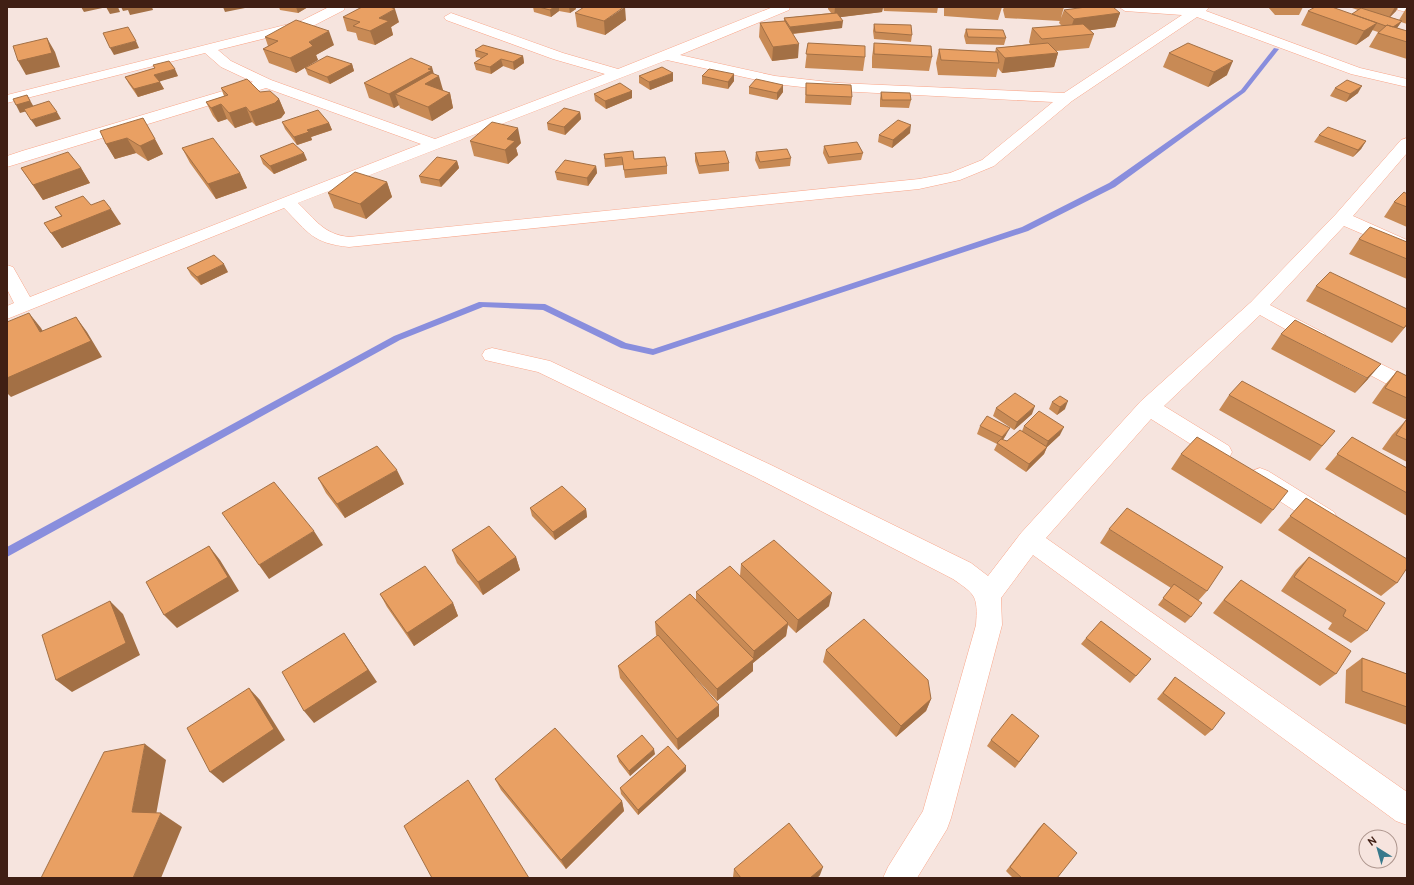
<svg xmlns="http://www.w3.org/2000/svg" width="1414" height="885" font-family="Overpass,sans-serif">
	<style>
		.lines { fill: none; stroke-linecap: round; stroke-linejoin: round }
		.stream { fill: #898edd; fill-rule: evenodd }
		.minor-casing { stroke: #faa588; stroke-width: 1 }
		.minor { fill: #fff; fill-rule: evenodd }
		.wall { fill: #c88a55 }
		.shaded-wall { fill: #a37045 }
		.building { fill: #e9a063; stroke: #a37045 }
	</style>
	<rect width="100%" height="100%" fill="#f6e4de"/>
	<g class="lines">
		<path class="stream" d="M1274 48 1279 49 1245 92 1115 187 1028 231 653 355 621 348 543 310 483 307 400 340 7 557V547L394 336 479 302 545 304 626 343 653 349 1022 227 1109 183 1241 90Z"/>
		<g class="minor-casing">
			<path id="minor" d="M329 7H345L344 10 311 27 218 50 231 61 271 80 435 139 605 74 553 59 446 20 444 17 451 13 563 53 618 69 773 7H790L789 10 680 55 775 76 838 83 1064 93 1182 15 1125 11 1119 7H1209L1206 11 1360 68 1407 79V87L1351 74 1197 17 1072 101 994 166 960 180 919 189 349 247C312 243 309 233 284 208L7 319V306L14 303 7 289V265L13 267 30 297 421 144 266 88 7 167V156L22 151 253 82 221 67 205 53 7 103V95L301 21ZM667 60 775 84 838 91 1053 102 982 160 950 173 919 179 349 237C323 234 316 220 298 203Z
				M1397 7H1407V12L1398 10Z
				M1407 138V153L1353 216 1407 240V253L1344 226 1270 305 1324 333 1327 338 1324 343 1317 345 1310 343 1260 315 1164 406 1229 446 1232 452 1229 458 1221 461 1213 458 1151 419 1046 538 1407 792V825L1396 821 1033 555 1001 598 1002 625 951 818 947 829 917 878H883L888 867 923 811 976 625C978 596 976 595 953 579L755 477 538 372 485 360 482 355 485 350 492 348 550 361 771 465 971 563 988 576 1021 533 1141 401 1251 302 1336 214 1401 140Z
				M1349 348 1407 377V394L1400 391 1342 360 1339 355 1342 350Z
				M1260 468 1268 471 1334 512 1338 519 1334 526 1326 529 1318 526 1252 483 1249 477 1252 471Z"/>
		</g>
		<use href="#minor" class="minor"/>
	</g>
	<path class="wall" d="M279 7H308L298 13 280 10Z
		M533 7H575L576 9 570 13 559 11 551 17 534 12Z
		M828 7H883L882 12 840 17 842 28 793 34 798 58 772 61 759 37 760 23 784 21V18L831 13 828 9Z
		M883 7H938L937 13 884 11Z
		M944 7H1002L998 20 944 16Z
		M1004 7H1064L1060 21 1005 18 1003 10Z
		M1268 7H1303L1299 15H1275Z
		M1349 7H1398L1396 11 1390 17 1399 20 1407 7V24L1401 22 1397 28 1407 31V59L1369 47 1378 32 1372 30 1369 36 1356 45 1301 25 1308 11 1352 14 1358 10Z
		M1064 10 1120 13 1115 27 1090 30 1094 34 1089 48 1056 51 1058 53 1054 67 1002 73 998 68 996 77 938 75 936 63 939 49 995 52 996 48 1030 44 1029 42 1032 28 1062 26 1059 23Z
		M575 13 626 20 605 35 577 27Z
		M343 17 399 22 391 27 393 35 375 45 358 40 356 33 347 31Z
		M874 24 912 35 911 42 874 39 873 31Z
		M966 29 1006 38 1004 45 966 44 964 36Z
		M265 37 334 45 316 55 318 60 296 73 269 63 263 49 268 46Z
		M808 43 865 57 863 71 805 68Z
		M874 43 932 57 929 71 872 68V57Z
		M475 50 523 56 524 63 514 70 503 66 491 74 476 70 474 63 481 58 476 57Z
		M1169 53 1227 75 1208 87 1163 67Z
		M352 64 354 71 330 84 308 75 305 68Z
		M153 65 178 76 159 81 164 89 138 97 129 84 125 77 155 68Z
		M434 74 443 90H442L450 93 453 108 432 121 400 108 399 105 394 108 369 98 364 83Z
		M734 74V81L728 89 702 84V76Z
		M639 76 673 81 650 90 639 83Z
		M806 83 852 97 851 105 805 103Z
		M749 87 783 92 777 100 749 94Z
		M221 88 260 92 279 99 285 113 281 118 256 126 252 122 235 128 227 119 218 122 213 116 206 102 224 96Z
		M1335 88 1358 93 1346 102 1330 96Z
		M632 91V98L606 109 595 101 594 94Z
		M881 92 911 100 909 108 880 107V99Z
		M580 112 581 119 565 135 548 130 547 123Z
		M143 118 163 154 148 161 136 153 115 159 106 144Z
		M282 122 329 123 332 130 311 137 312 140 297 145 285 129Z
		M910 133 892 148 878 142 879 135Z
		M1319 135 1366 141 1361 149 1353 157 1314 142Z
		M470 141 521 143 516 148 518 155 508 164 474 156Z
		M824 146 863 153 861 160 828 164 823 153Z
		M182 148 240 173 247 188 216 199 190 163Z
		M756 152 791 158 790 166 759 169 755 160Z
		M695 153 729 163V171L699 174 695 161Z
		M604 154 667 166V174L625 178 623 165 605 167Z
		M260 156 307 160 274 174 263 164Z
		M457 161 459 168 441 187 421 183 419 176Z
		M596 166 597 173 588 186 557 180 555 172Z
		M21 168H81L90 183 43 200Z
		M387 182 392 197 366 219 334 208 328 193Z
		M1407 194V227L1384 217 1394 202Z
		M91 205 121 224 62 248 44 223 61 216 55 207Z
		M1359 239 1407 242V279L1349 254Z
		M187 268 228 272 201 285 191 275Z
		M1316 286 1407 325 1392 343 1306 301Z
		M1281 334 1368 379 1355 393 1271 349Z
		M1397 371 1407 376V420L1372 403 1384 386Z
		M1229 395 1335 431 1310 461 1219 410Z
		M1052 402 1065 409 1057 415 1049 409Z
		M996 408 1032 414 1014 430 993 416Z
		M1406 420 1407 421V462L1382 449 1392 435Z
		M980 426 1006 435 1003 440 1007 441 1022 431 1024 426 1060 435 1047 447 1044 454 1026 472 994 450 997 444 977 434Z
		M1352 437 1407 468V516L1325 469Z
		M1181 454 1273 510 1261 524 1171 469Z
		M318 478 404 484 345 518 326 493Z
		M1306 498 1397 583 1381 596 1278 530Z
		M530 508 586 509 587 517 555 540 532 516Z
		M1109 529 1207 591 1198 601 1191 617 1185 623 1158 605 1171 588 1100 543Z
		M452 550 516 557 520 570 483 595 457 563Z
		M1309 557 1367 631 1351 643 1328 629 1332 623 1281 591 1296 570Z
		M741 564 829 606 796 633 788 625 786 636 753 663V671L717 701 695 677 719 716 678 750 620 678 618 666 657 636 656 635 655 622 696 601V592L740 576Z
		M1241 580 1336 674 1320 686 1213 613 1229 593Z
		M380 594 453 603 458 616 414 646 387 607Z
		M1086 638 1151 659 1130 683 1081 644Z
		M826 650 931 699 926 711 896 737 823 662Z
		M1362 658 1407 674V725L1345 703 1346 670Z
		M1175 677 1212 730 1205 736 1157 699 1170 683Z
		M1039 736 1015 768 987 746 991 740Z
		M655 754 630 776 619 762 617 756Z
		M686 771 638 815 621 794 620 788Z
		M495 779 622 801 624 811 566 869 501 790Z
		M1044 823 1057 878H1013L1006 871 1039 828Z
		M734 869 820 875 817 878H734L733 877Z"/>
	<path class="shaded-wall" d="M81 7H107L84 12Z
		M106 7H118L120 12 110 14Z
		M121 7H152L153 10 130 15 128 10 123 11Z
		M223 7H245V8L225 12Z
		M296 7H308L298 13Z
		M554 7H559V11L551 17 550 10Z
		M569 7H575L576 9 570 13Z
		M625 7 626 20 605 35 604 21Z
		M835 7H883L882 12 834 18Z
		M1395 7H1398L1396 11 1388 19Z
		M395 9 399 22 391 27 393 35 375 45 370 31 379 18Z
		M1120 13 1115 27 1069 33 1074 19Z
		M843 21 842 28 789 34 790 27Z
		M1402 21 1397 28H1391Z
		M1377 23 1369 36 1356 45 1364 31Z
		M329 31 334 45 316 55 318 60 296 73 290 58 309 42Z
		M47 38 55 52 60 67 26 75 18 61Z
		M136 41 139 48 114 55 110 48Z
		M799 44 798 58 772 61 773 47Z
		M1058 53 1054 67 1002 73 1005 58Z
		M523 56 524 63 514 70 513 62Z
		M501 59 503 66 491 74 490 67Z
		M1233 61 1227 75 1208 87 1214 72Z
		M352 64 354 71 330 84 327 77Z
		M432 67 435 78 439 76 443 90 429 98 395 94 399 105 394 108 389 94Z
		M175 69 178 76 158 82 154 75Z
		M673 73V81L650 90 649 82Z
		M734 74V81L728 89V82Z
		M160 82 164 89 138 97 134 89Z
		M783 85V92L777 100V93Z
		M1362 86 1358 93 1346 102 1350 94Z
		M632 91V98L606 109 605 101Z
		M450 93 453 108 432 121 428 107Z
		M27 95 35 109 20 113 16 105Z
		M279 99 285 113 281 118 256 126 250 112Z
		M221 104 227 119 218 122 211 108Z
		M246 107 252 122 235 128 229 113Z
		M57 112 61 119 36 127 31 120Z
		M580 112 581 119 565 135 564 127Z
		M329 123 332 130 311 137 312 140 297 145 294 137 307 130Z
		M911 125 910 133 892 148 893 140Z
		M518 128 521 143 516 148 518 155 508 164 505 150 507 139Z
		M127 138 136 153 115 159 106 144Z
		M155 139 163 154 148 161 140 146Z
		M1366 141 1361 149 1353 157 1358 150Z
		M304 153 307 160 274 174 270 166Z
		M457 161 459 168 441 187 439 180Z
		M596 166 597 173 588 186 587 178Z
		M81 168 90 183 43 200 33 185Z
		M240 173 247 188 216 199 208 184Z
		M387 182 392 197 366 219 360 204Z
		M111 209 121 224 62 248 51 233Z
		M224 264 228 272 201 285 197 277Z
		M29 313 41 328 52 347 40 332Z
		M76 317 87 332 102 357 11 397 7 393V378Z
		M1381 364 1368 379 1355 393 1367 378Z
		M1068 401 1065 409 1057 415 1060 407Z
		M1035 406 1032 414 1014 430 1017 422Z
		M1064 427 1060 435 1045 449 1048 441Z
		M1010 428 1006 435 999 445 1002 437Z
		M1047 447 1044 454 1026 472 1029 464Z
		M397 470 404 484 345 518 337 504Z
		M586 509 587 517 555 540 553 532Z
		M314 531 323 545 269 579 259 565Z
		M209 546 220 560 239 591 177 628 164 615Z
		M516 557 520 570 483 595 478 582Z
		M832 593 829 606 796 633 798 620Z
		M110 601 123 614 140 655 72 692 56 680Z
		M453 603 458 616 414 646 407 633Z
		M788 623 786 636 753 663V671L717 701V689L753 659 754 651Z
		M344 633 377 682 314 723 304 711Z
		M249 688 260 700 285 740 223 783 210 772Z
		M931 699 926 711 896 737 901 726Z
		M719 705V716L678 750 677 739Z
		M145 744 166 760 154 826 132 812Z
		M654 749 655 754 630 776 629 771Z
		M686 766V771L638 815V810Z
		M622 801 624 811 566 869 561 860Z
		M161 813 182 827 161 878H133Z
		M823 867 820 875 817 878H810Z"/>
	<path class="building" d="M362 7H390L395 9 379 18 389 21 370 31 353 26 360 22 343 17Z
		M539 7H554L550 10Z
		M584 7H624L604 21 575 13Z
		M1086 7H1113L1120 13 1074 19 1064 10Z
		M1315 7H1332L1377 23 1364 31 1308 11Z
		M1361 8 1402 21 1393 27 1387 25 1386 26 1352 14Z
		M837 13 843 21 790 27 784 18Z
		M296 20 329 31 309 42 313 46 290 58 263 49 278 41 265 37Z
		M785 21 799 44 773 47 760 23Z
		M874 24 911 25 912 35 875 32Z
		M1083 24 1094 34 1042 39 1032 28Z
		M1387 25 1407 31V42L1378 33Z
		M128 27 136 41 110 48 103 33Z
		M966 29 1003 30 1006 38 968 37Z
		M47 38 52 53 18 61 13 46Z
		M808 43 865 46V57L806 54Z
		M874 43 931 46 932 57 874 54Z
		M1048 43 1058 53 1005 58 996 48Z
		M1188 43 1233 61 1214 72 1169 53Z
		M483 45 523 56 513 62 501 59 490 67 474 63 488 54 475 50Z
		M939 49 997 52 999 63 941 60Z
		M327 56 352 64 327 77 305 68Z
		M411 58 432 67 428 69 432 70 389 94 364 83Z
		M169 61 175 69 154 75 160 82 134 89 125 77 155 68 153 65Z
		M662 67 673 73 649 82 639 76Z
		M709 69 734 74 728 82 702 76Z
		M432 73 439 76 425 84 450 93 428 107 395 94Z
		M247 79 260 92 270 91 279 99 275 103 250 112 246 107 229 113 221 104 211 108 206 102 228 95 221 88Z
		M756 79 783 85 777 93 749 87Z
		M1347 80 1362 86 1350 94 1335 88Z
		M620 83 632 91 605 101 594 94Z
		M806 83 851 85 852 97 806 95Z
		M881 92 910 93 911 100H882Z
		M27 95 30 101 16 105 13 99Z
		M49 101 57 112 31 120 24 109Z
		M564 108 580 112 564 127 547 123Z
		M318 110 329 123 307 130 309 132 294 137 282 122Z
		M143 118 155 139 140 146 127 138 106 144 100 131Z
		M898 120 911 125 893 140 879 135Z
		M492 122 518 128 507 139 515 141 505 150 470 141Z
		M1328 127 1366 141 1358 150 1319 135Z
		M213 138 240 173 208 184 182 148Z
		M857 142 863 153 829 157 824 146Z
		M293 143 304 153 270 166 260 156Z
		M787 149 791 158 760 162 756 152Z
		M633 151 634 159 665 157 667 166 624 170 622 157 605 159 604 154Z
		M725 151 729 163 699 166 695 153Z
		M68 152 81 168 33 185 21 168Z
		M437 157 457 161 439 180 419 176Z
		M565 160 596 166 587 178 555 172Z
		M355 172 387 182 360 204 328 193Z
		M1404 192 1407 194V207L1394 202Z
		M83 196 91 205 104 200 111 209 51 233 44 223 62 216 55 207Z
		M1370 227 1407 242V259L1359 239Z
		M214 255 224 264 197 277 187 268Z
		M1330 272 1407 309V324L1404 328 1316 286Z
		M29 313 40 332 76 317 91 341 7 378V322Z
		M1295 320 1381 364 1367 378 1281 334Z
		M1397 371 1407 376V398L1385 388Z
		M1242 381 1335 431 1322 446 1229 395Z
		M1015 393 1035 406 1017 422 996 408Z
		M1060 396 1068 401 1060 407 1052 402Z
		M1039 411 1064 427 1048 441 1024 426Z
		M987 416 1010 428 1002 437 980 426Z
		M1406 420 1407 421V440L1396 435Z
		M1020 430 1047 447 1029 464 997 443 1001 439 1007 441Z
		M1197 437 1288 491 1273 510 1181 454Z
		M1352 437 1407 468V493L1337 454Z
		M377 446 397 470 337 504 318 478Z
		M274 482 314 531 259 565 222 513Z
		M562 486 586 509 553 532 530 508Z
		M1306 498 1407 559V568L1397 583 1290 516Z
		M1127 508 1223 567 1207 591 1109 529Z
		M489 526 516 557 478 582 452 550Z
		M774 540 832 593 798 620 741 564Z
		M209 546 228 577 164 615 146 582Z
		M1309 557 1385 603 1367 631 1343 616 1346 610 1294 577Z
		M425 566 453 603 407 633 380 594Z
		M730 566 788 623 754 651 696 592Z
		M1241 580 1351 651 1336 674 1224 600Z
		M1174 584 1202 603 1191 617 1163 598Z
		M690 594 754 659 717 689 655 622Z
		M110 601 126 643 56 680 42 635Z
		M864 619 928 680 931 699 901 726 826 650Z
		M1101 621 1151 659 1136 676 1086 638Z
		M344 633 368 670 304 711 282 672Z
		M658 635 719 705 677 739 618 666Z
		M1362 658 1407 674V707L1362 691Z
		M1175 677 1225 713 1212 730 1163 693Z
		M249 688 274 729 210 772 187 728Z
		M1012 714 1039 736 1019 762 991 740Z
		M555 728 622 801 561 860 495 779Z
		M642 735 654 749 629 771 617 756Z
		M145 744 132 812 161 813 133 878H41L104 752Z
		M668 746 686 766 638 810 620 788Z
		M468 780 529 878H432L404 826Z
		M789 823 823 867 810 878H741L734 869Z
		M1044 823 1077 853 1057 878H1022L1010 867Z"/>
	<rect width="1414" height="885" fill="none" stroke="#401f14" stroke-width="16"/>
	<g transform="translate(1378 849) rotate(323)"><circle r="19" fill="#f6e4de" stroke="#ad958d"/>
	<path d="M0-3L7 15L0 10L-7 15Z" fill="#38798c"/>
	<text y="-6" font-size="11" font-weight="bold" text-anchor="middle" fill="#401f14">N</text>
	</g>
</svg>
